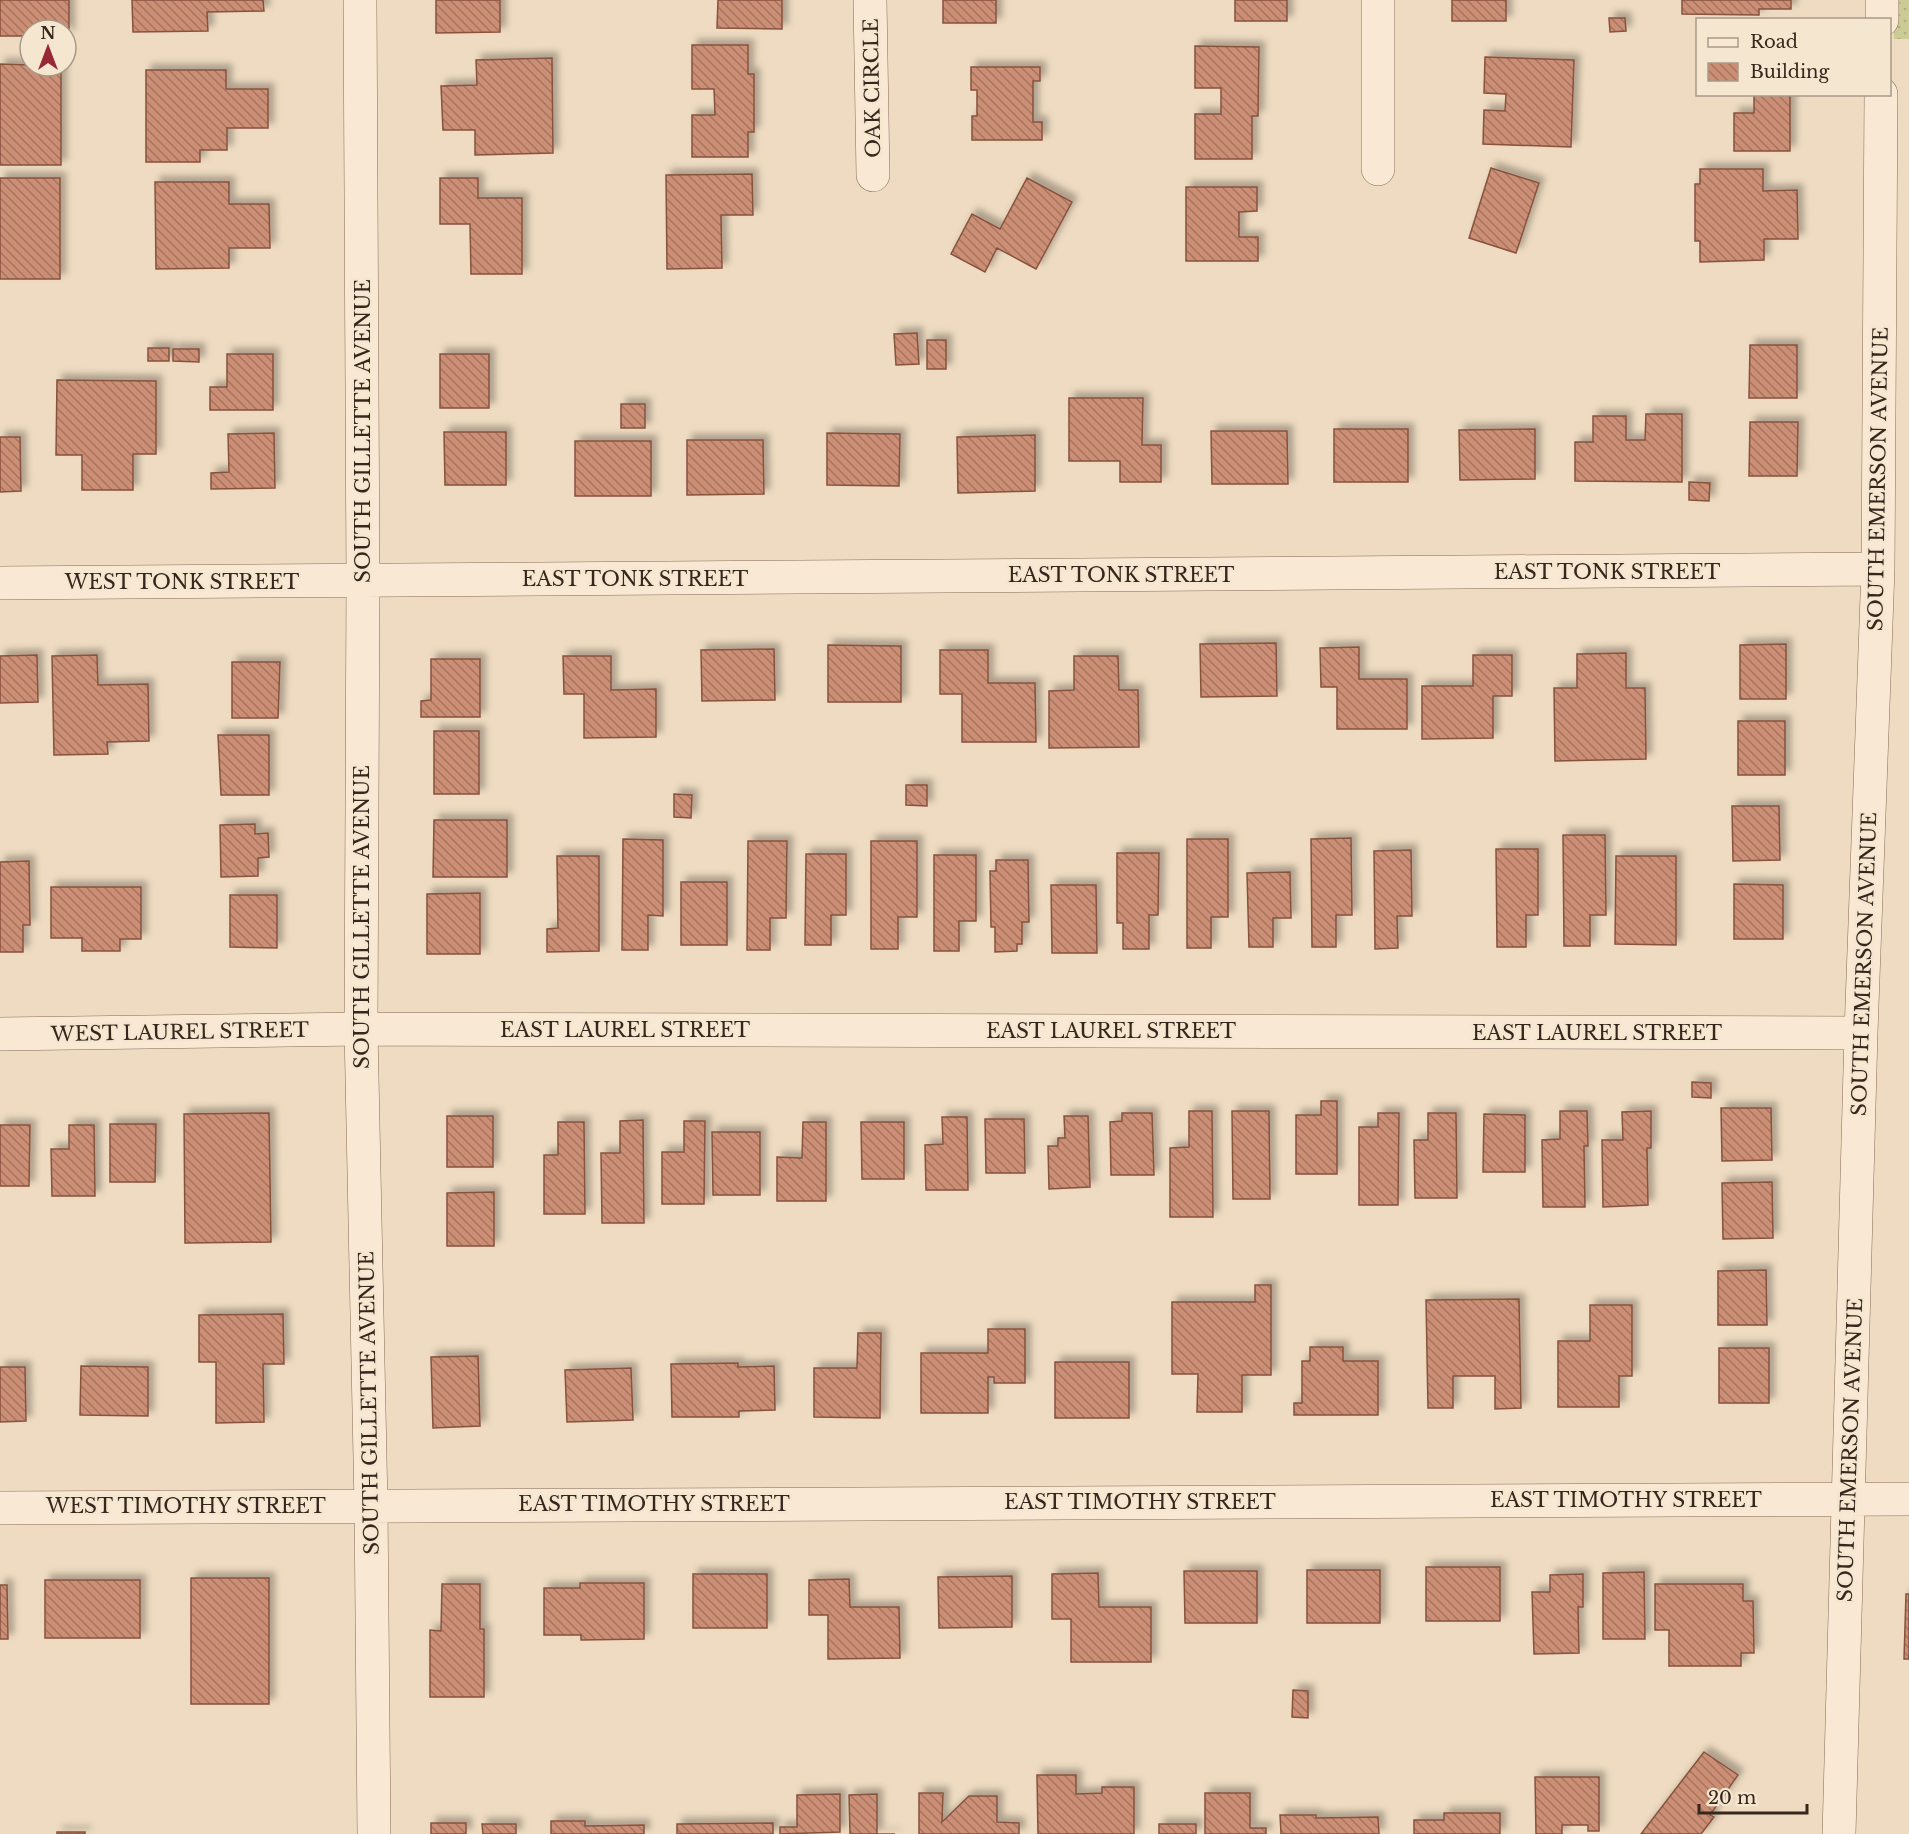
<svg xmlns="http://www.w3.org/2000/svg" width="1909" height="1834" font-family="'Libre Baskerville',serif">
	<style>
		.grass { fill: url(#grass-dots) }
		.building { fill: url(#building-back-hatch); stroke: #87523e; stroke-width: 1.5; filter: url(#shadow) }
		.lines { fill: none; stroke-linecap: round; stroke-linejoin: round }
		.minor-casing { stroke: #876c58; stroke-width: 34 }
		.minor { stroke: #f9e9d4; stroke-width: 33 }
		.labels { text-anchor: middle; stroke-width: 5; stroke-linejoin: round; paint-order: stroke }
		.street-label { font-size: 20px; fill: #37261d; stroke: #f5e6d0 }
	</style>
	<defs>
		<pattern id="grass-dots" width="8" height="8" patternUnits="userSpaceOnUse" patternTransform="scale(1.5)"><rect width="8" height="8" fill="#cccb95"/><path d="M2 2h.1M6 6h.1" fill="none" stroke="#b0ae80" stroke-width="1.8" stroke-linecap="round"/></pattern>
		<pattern id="building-back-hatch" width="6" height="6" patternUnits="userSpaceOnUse" patternTransform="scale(1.5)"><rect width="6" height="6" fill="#cc8f76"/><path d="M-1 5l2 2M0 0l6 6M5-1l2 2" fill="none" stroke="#a67560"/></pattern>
		<filter id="shadow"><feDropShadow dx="5.5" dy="-5.5" stdDeviation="3" flood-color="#0004"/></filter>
	</defs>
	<rect width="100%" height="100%" fill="#eedbc1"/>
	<path class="grass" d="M1894 0H1909V39H1894Z"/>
	<path class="building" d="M0 0H69V35H66V30H30V36H0Z
		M132 0H263L264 11 207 12 208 31 133 32Z
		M436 0H500V32L436 33Z
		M718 0H782V29L717 28Z
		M943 0H996V23H943Z
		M1235 0H1287V21H1235Z
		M1452 0H1506V21H1452Z
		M1682 0H1791V9H1759V15L1682 14Z
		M1609 18H1625L1626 31 1610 32Z
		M692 45H748V74H754V132H748V157H692V115H715L714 89H692Z
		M1195 46 1259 47 1258 116H1252V159H1195V114H1221V88H1195Z
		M1485 57 1574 60 1571 147 1483 144 1484 110 1505 111 1506 94 1484 93Z
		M552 58 553 153 475 155V130H443L441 86 477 85 476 60Z
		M0 64 61 66V165H0Z
		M971 67H1040V81H1033V122H1042V140H972V116H977V90H971Z
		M146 70H226V89H268V128H227V150H200V162H146Z
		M1754 94H1790V151H1734V113H1754Z
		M1491 168 1539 183 1516 253 1469 238Z
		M1700 169H1763V191L1797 190 1798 239H1764V260L1700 262V241H1695V184H1700Z
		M752 174 753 215H721L722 268 667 269 666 175Z
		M0 178H60V279H0Z
		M440 178H478V198H522V274H471L470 224H440Z
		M1027 178 1072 202 1036 269 997 248 985 272 951 254 972 214 1000 229Z
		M155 182H229V204H269L270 248H229V268L156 269Z
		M1186 187H1257V211L1239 212V237H1258V261H1186Z
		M917 333 919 364 896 365 894 334Z
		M927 340H946V369H927Z
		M1750 345H1797V398H1749Z
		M148 348H169V361H148Z
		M173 349H199V362L173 361Z
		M227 354H273V410H210V387H227Z
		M440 354H489V408H440Z
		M57 380 156 381V454H133V490H82V455H56Z
		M1069 398H1143L1142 445H1161V482H1120V461H1069Z
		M621 404H645V428H621Z
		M1646 414H1682V482L1575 481V442H1593V416H1626V440H1645Z
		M1750 422H1798L1797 476H1749Z
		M1334 429H1408V482H1334Z
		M1535 429V479L1460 480 1459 430Z
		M1211 431H1287L1288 484H1212Z
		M444 432H506V485H445Z
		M274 433 275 488 211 489V473L229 472 228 434Z
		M827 433 900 434 899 486 827 485Z
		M1035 435V491L958 493 957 437Z
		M0 437H20L21 491 0 492Z
		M687 440H763L764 494 687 495Z
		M575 441H651V496H575Z
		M1689 482 1710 483 1709 501 1689 500Z
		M1276 643 1277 696 1201 697 1200 644Z
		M1786 644V699H1740V645Z
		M828 645 901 646V702H828Z
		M1359 647V679H1407V729H1337V687H1321L1320 648Z
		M774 649 775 700 702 701 701 650Z
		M940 650H988V683H1035L1036 742H962V694H940Z
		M1626 653V688H1645L1646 759 1555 761 1554 688H1577V654Z
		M37 655 38 702 0 703V656Z
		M97 655 98 685 148 684 149 741 107 742 108 754 54 755 52 656Z
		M1473 655H1512V696H1493V738L1422 739V686H1473Z
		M563 656H611V690L656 689V737L584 738V694H564Z
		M1074 656H1118L1119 690H1138L1139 747 1049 748V691L1074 690Z
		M431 659H480V717H421V701L431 700Z
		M232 662H280L278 718H232Z
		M1738 721H1785V775H1738Z
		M434 731H479V794H434Z
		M218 735H269V795H221Z
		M906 785H927V806L906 805Z
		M674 794 692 795 691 818 674 817Z
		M1732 806H1779L1780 860 1733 861Z
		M434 820H507V877H433Z
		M255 824V834L268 833 269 857 258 858V876L221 877 220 825Z
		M1563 835H1605L1606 915H1590V946H1564Z
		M1351 838 1352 915H1336V947H1312L1311 839Z
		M623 839 663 840V916L648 915V950H622Z
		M1187 839H1228V917H1211V948H1187Z
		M748 841H787L786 918H770V950H747Z
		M871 841H917V917H898V949H871Z
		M1496 849H1538V915H1526V947H1497Z
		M1411 850 1412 916H1397L1398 948 1375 949 1374 851Z
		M1117 853H1159L1158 915H1149V949H1123V923H1117Z
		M806 854H846V915H831V945H805Z
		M934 855H976V921H959V951H934Z
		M557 856H599V951L547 952V929L558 928Z
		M1616 856H1676V945L1615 944Z
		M996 860H1028L1029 922H1022V944H1017V951L995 952V927H991L990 871H996Z
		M29 861 30 925H23V952H0V862Z
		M1290 872 1291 918H1273V947H1249L1247 873Z
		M681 882H727V945H681Z
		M1734 884 1783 885V939H1734Z
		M1051 885H1096L1097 953H1052Z
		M51 887H141V939H120V951H82V938H51Z
		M480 893V954H427V894Z
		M230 895H277V948L230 947Z
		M1692 1082 1711 1083V1098L1692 1097Z
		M1321 1101H1337V1174H1296V1115H1321Z
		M1721 1108H1771L1772 1160 1722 1161Z
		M1189 1111H1212L1213 1217H1170V1148L1189 1147Z
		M1232 1111H1269L1270 1199H1233Z
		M1560 1111H1587L1588 1146H1584L1585 1207H1543L1542 1140 1560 1139Z
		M1651 1111V1148H1647L1648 1205 1603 1207 1602 1140H1623L1622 1112Z
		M269 1113 271 1242 185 1243 184 1114Z
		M1122 1113H1152L1154 1175H1111L1110 1122 1122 1121Z
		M1378 1113H1399L1398 1205H1359V1127H1378Z
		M1428 1113H1456L1457 1198H1415L1414 1140H1428Z
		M1484 1114 1525 1115V1172H1483Z
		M447 1116H493V1167H447Z
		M1064 1116H1088L1090 1187 1049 1189 1048 1146H1058V1138H1065Z
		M942 1117H967L968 1190H926L925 1145 943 1144Z
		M985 1119H1024L1025 1173H986Z
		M643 1120 644 1223H602L601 1153H620V1121Z
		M684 1121H705L704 1204H662V1152H684Z
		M558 1122H584L585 1214H544V1155H558Z
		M803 1122H826V1201H777V1157L802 1158Z
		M861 1122H904V1179H862Z
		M110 1124H156L155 1182H110Z
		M0 1125H30L29 1186H0Z
		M69 1125H94L95 1196H52L51 1149H69Z
		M712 1132H760V1195H713Z
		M1772 1182 1773 1238 1723 1239 1722 1183Z
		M494 1192V1246H447V1193Z
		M1766 1270 1767 1325H1718V1271Z
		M1255 1285H1271V1375H1242V1412H1197L1198 1374H1172V1302H1255Z
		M1519 1299 1521 1408 1495 1409V1376H1453V1408H1428L1426 1300Z
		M1590 1305H1632V1376H1619V1407H1558V1341H1590Z
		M283 1314 284 1364H263L264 1422 216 1423V1362H199V1315Z
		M988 1329H1025V1383H994V1377H988V1413H921V1353H988Z
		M858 1333H881L880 1418 814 1417V1368H857Z
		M1310 1347H1343V1361H1378V1415H1294V1403H1302V1361H1310Z
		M1719 1348H1769V1403H1719Z
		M478 1356 480 1426 433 1428 431 1357Z
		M1055 1362H1129V1418H1055Z
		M738 1363V1367L774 1366 775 1410 739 1411V1417H672L671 1364Z
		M81 1366 148 1367V1416L80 1415Z
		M0 1367H25L26 1421 0 1422Z
		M631 1368 633 1420 567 1422 565 1370Z
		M1426 1567H1500V1621H1426Z
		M1307 1570H1380V1623H1307Z
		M1184 1571H1257V1623H1185Z
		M1644 1572 1645 1639H1603V1573Z
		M1098 1573 1099 1607H1151V1662H1071V1619H1052V1574Z
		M693 1574H767V1628H693Z
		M1583 1574V1607H1578L1579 1653 1534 1654 1532 1592H1550V1575Z
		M1012 1576V1627L939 1628 938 1577Z
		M191 1578H269V1704H191Z
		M849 1579 850 1607H899L900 1658 828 1659V1615H809V1580Z
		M45 1580H140V1638H45Z
		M580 1583H644V1639L581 1640V1635H544V1588H580Z
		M442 1584H480V1629H484V1697H430V1630L441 1631Z
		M1655 1584H1743V1601H1753L1754 1653H1741V1666H1669V1630H1655Z
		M0 1585H7L8 1639H0Z
		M1906 1594H1909V1659H1904Z
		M1293 1690 1308 1691V1718L1292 1717Z
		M1704 1752 1738 1775 1710 1815 1714 1817 1701 1834H1641Z
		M1037 1775H1076V1794L1102 1793V1787H1134V1834H1038Z
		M1535 1777H1599V1831H1588V1825H1562V1834H1536Z
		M919 1793H943L942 1822 969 1796H997V1822L1019 1823V1834H919Z
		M1205 1793H1250V1828H1266V1834H1205Z
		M840 1794V1832L780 1834V1827H797V1795Z
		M877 1794V1834H895H850L849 1795Z
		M1444 1813H1500V1834H1414V1820H1444Z
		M1280 1815H1316V1818L1378 1817 1379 1834H1281Z
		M551 1821H585V1826L644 1825V1834H551Z
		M431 1823H466V1834H431Z
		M773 1823V1834H677V1824Z
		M482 1824H516V1834H483Z
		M1159 1824H1196V1834H1159Z
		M57 1832H85V1834H57Z"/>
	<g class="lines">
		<g class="minor-casing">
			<path id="minor" d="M360 0 363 581 361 1029 371 1505 374 1834
				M870 0 873 175
				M1378 0V169
				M1882 20V0
				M0 583 1878 569
				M0 1034 361 1029 1861 1033
				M0 1508 1909 1499
				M1839 1834 1861 1033 1878 569 1881 94"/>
		</g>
		<use href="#minor" class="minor"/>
	</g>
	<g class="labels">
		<g class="street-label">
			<text transform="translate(872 88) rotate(-91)" y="7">OAK CIRCLE</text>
			<text transform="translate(363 431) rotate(-90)" y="7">SOUTH GILLETTE AVENUE</text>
			<text transform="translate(1878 479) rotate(-89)" y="7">SOUTH EMERSON AVENUE</text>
			<text x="1607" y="579">EAST TONK STREET</text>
			<text x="1121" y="582">EAST TONK STREET</text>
			<text x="635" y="586">EAST TONK STREET</text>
			<text x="182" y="589">WEST TONK STREET</text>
			<text transform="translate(362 917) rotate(-90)" y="7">SOUTH GILLETTE AVENUE</text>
			<text transform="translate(1864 964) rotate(-88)" y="7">SOUTH EMERSON AVENUE</text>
			<text x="625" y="1037">EAST LAUREL STREET</text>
			<text x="1111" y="1038">EAST LAUREL STREET</text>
			<text transform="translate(180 1032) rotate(-1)" y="7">WEST LAUREL STREET</text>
			<text x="1597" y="1040">EAST LAUREL STREET</text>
			<text transform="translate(369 1403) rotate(-91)" y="7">SOUTH GILLETTE AVENUE</text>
			<text transform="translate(1850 1450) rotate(-88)" y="7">SOUTH EMERSON AVENUE</text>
			<text x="1626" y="1507">EAST TIMOTHY STREET</text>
			<text x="1140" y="1509">EAST TIMOTHY STREET</text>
			<text x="654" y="1511">EAST TIMOTHY STREET</text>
			<text x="186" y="1513">WEST TIMOTHY STREET</text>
		</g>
	</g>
	<rect x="1696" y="18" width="195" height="78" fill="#f5e6d0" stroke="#a99988" stroke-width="1.5"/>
	<rect x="1708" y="38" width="30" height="9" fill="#f9e9d4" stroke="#a99988" stroke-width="1.5"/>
	<text x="1750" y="48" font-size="18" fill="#37261d">Road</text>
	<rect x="1708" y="63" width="30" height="18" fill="url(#building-back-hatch)" stroke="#a99988" stroke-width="1.5"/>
	<text x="1750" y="78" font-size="18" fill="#37261d">Building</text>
	<g transform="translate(48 48)"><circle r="28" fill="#f5e6d0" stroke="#a99988" stroke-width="1.5"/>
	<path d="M0-4.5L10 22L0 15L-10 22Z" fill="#972837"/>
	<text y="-9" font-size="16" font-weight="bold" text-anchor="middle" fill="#37261d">N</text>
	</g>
	<path d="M1699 1804v9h108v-9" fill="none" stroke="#37261d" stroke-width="3"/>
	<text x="1708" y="1804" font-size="18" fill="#37261d" stroke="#f5e6d0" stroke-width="4.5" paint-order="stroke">20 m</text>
</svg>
